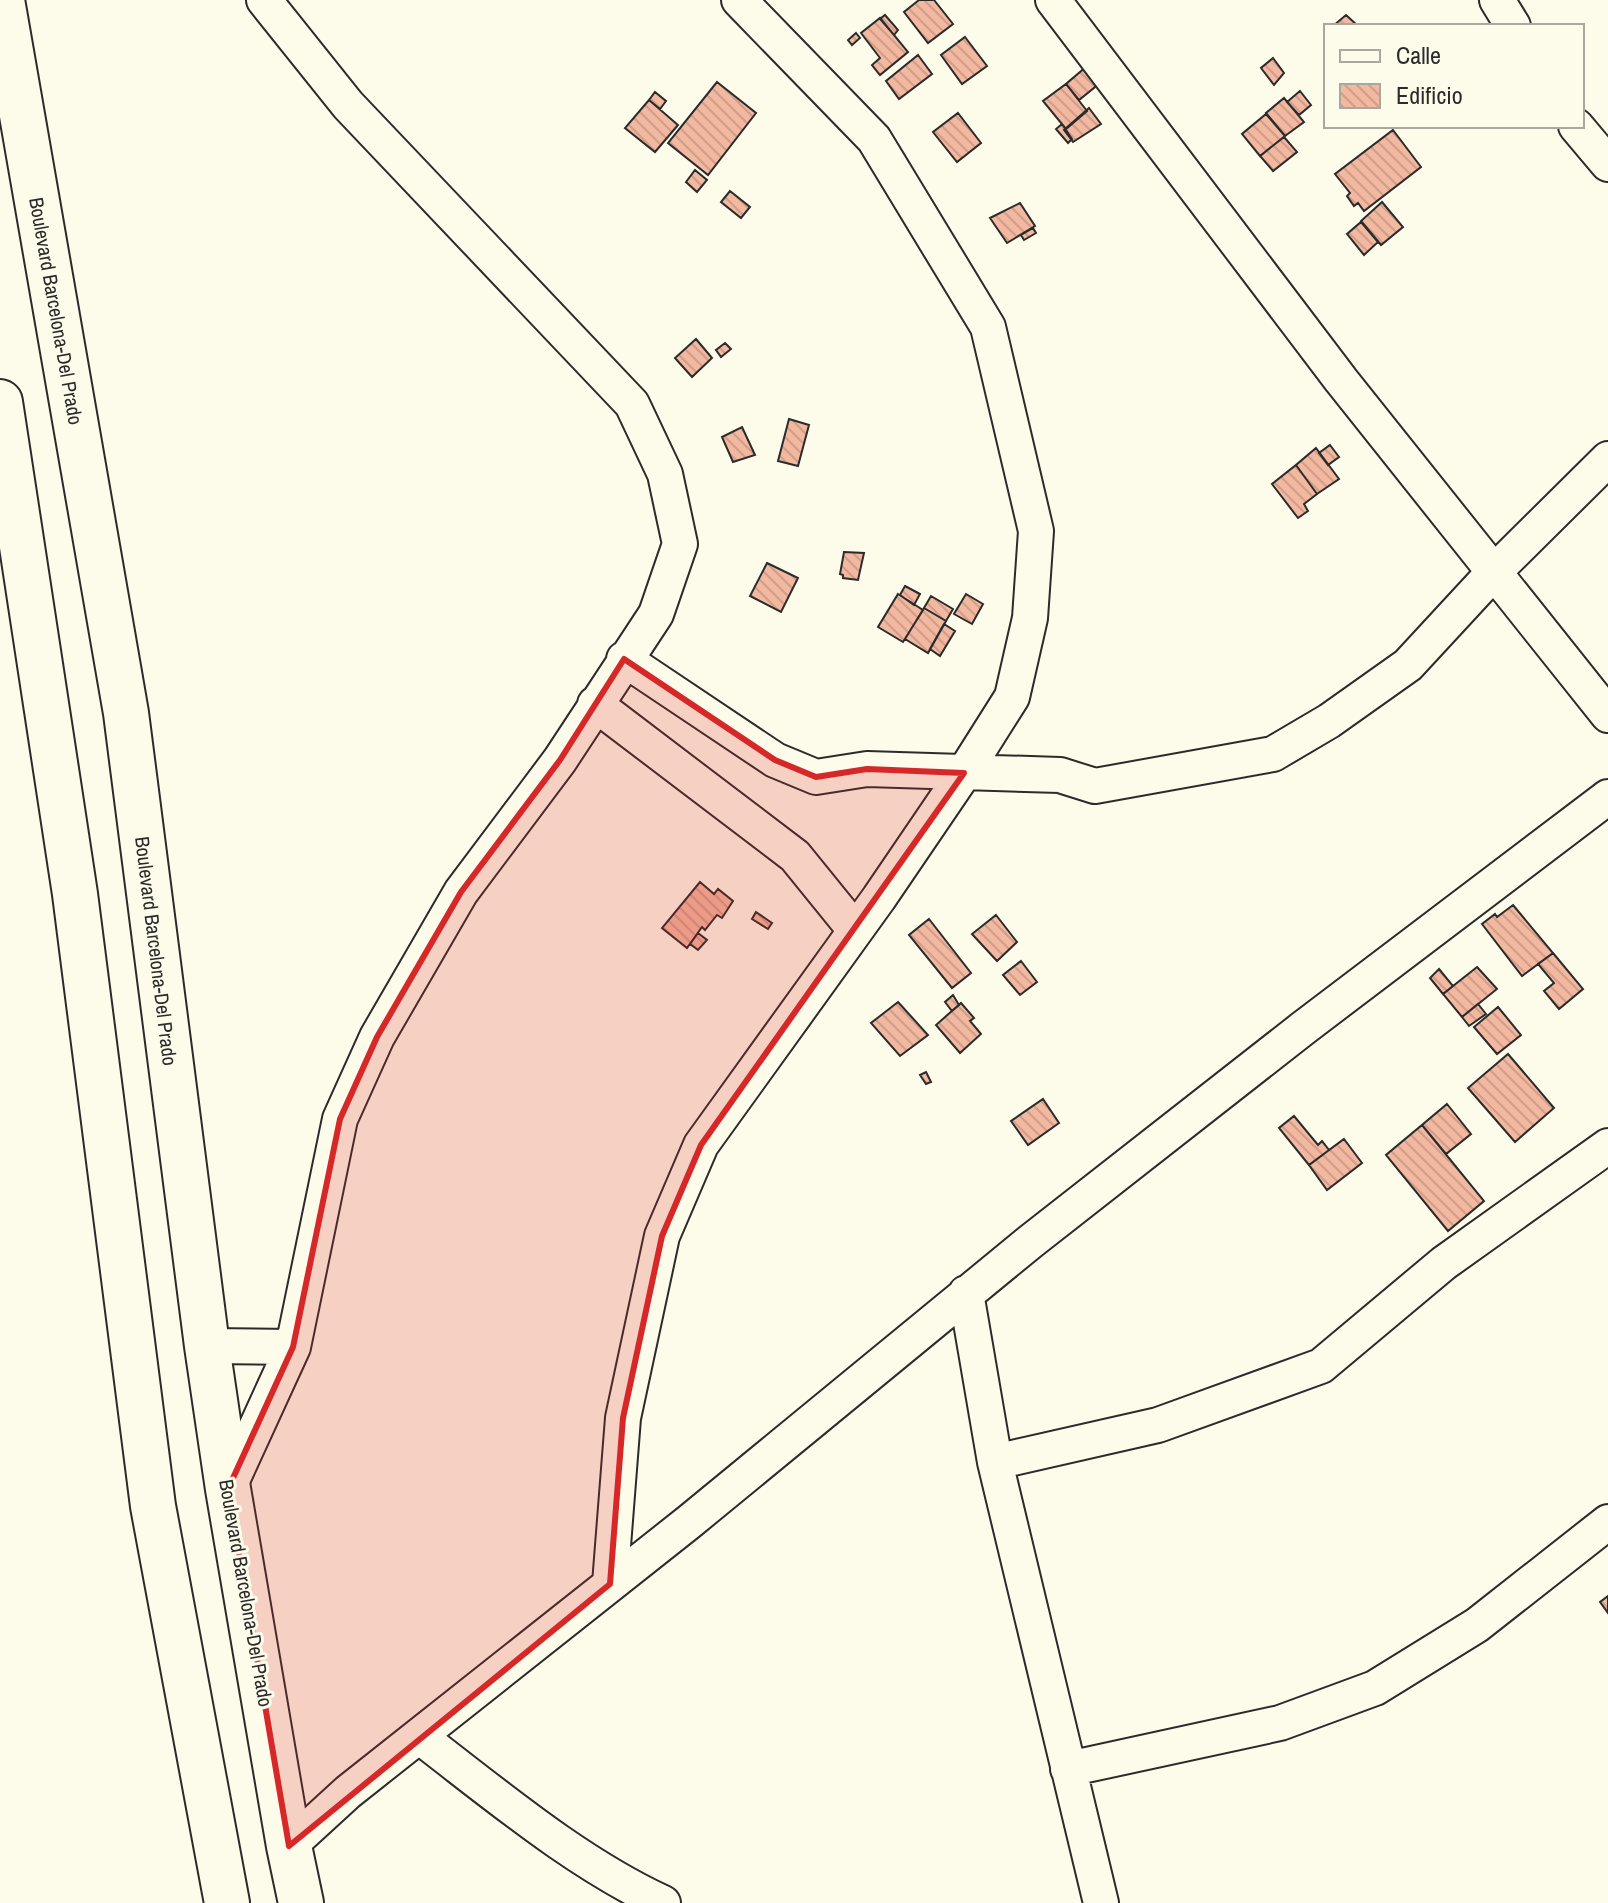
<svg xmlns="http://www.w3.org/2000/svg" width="1608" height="1903" font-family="'Archivo Narrow',sans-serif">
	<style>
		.building { fill: url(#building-back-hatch); stroke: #2b2b2b; stroke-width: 2 }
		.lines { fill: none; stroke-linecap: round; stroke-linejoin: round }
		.street-casing { stroke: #2b2b2b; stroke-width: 38 }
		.primary-casing { stroke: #2b2b2b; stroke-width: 48 }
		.street { stroke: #fdfbea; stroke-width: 34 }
		.primary { stroke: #fdfbea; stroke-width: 44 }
		.marked { fill: #d62828; fill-opacity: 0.2; stroke: #d62828; stroke-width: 6; stroke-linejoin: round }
		.labels { text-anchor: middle; stroke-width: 6; stroke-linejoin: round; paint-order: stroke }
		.street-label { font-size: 20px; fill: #2b2b2b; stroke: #fdfbea }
	</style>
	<defs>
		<pattern id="building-back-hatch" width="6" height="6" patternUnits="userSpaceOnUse" patternTransform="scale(2)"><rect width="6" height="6" fill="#f2b8a0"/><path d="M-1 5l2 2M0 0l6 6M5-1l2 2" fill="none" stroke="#d09e8a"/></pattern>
	</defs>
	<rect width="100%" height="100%" fill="#fdfbea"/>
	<path class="building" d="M919 0H934L953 24 928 43 904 12Z
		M885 15 898 30 894 35 880 19Z
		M1346 15 1358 26H1333Z
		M880 18 908 52 880 75 872 65 880 58 861 33Z
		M856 33 860 38 852 45 848 40Z
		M965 37 987 66 962 84 941 55Z
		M918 55 932 74 899 99 886 81Z
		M1273 58 1284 73 1274 85 1261 68Z
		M1087 66 1100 83 1079 100 1066 84Z
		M717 82 756 113 708 175 668 143Z
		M1066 84 1087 111 1066 129 1043 101Z
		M1300 91 1311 105 1299 115 1287 102Z
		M655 92 666 101 660 109 649 100Z
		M1284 98 1304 122 1285 136 1266 113Z
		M649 100 678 125 655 152 625 128Z
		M1089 108 1101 124 1073 142 1064 130Z
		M958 113 981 143 957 162 933 132Z
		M1266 114 1285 136 1260 156 1242 134Z
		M1062 124 1072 139 1068 143 1056 129Z
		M1393 130 1421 167 1364 211 1358 203 1354 206 1347 196 1350 193 1335 174Z
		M1284 137 1297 152 1273 171 1260 156Z
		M695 170 707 180 697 192 686 182Z
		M730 191 750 207 741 218 721 202Z
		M1382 202 1403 227 1381 245 1361 221Z
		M1020 203 1035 226 1007 243 990 218Z
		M1361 222 1378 242 1364 255 1347 234Z
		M1033 228 1036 233 1024 240 1021 235Z
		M696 339 712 358 692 377 675 358Z
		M725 343 731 349 721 357 716 350Z
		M789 419 809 425 798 466 778 461Z
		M742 427 755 455 733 462 722 437Z
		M1330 445 1339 457 1328 465 1319 453Z
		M1316 448 1339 479 1317 494 1296 465Z
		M1296 465 1317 494 1304 504 1308 511 1298 518 1272 484Z
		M844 552 864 553 858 580 843 578V575L840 574Z
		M767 563 798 578 781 612 750 596Z
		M905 586 920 594 914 605 900 595Z
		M898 594 923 610 903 642 878 627Z
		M966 594 983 604 972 624 954 614Z
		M931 596 953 609 946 621 924 608Z
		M924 608 946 621 928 653 905 639Z
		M944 624 955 631 940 656 930 649Z
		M700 882 714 894 718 889 733 901 722 918 717 915 705 930 702 927 687 948 662 928Z
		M1513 905 1553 953 1522 976 1482 924 1495 914 1497 917Z
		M756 912 772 923 768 929 752 919Z
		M996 915 1017 942 997 961 972 934Z
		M929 919 971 973 952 988 909 935Z
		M698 933 707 940 698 950 690 944Z
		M1553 953 1583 989 1559 1009 1544 991 1554 983 1538 964Z
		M1021 961 1037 982 1020 995 1003 975Z
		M1477 967 1497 989 1462 1017 1443 994Z
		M1439 969 1453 986 1443 994 1430 978Z
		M953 995 959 1005 952 1011 945 1002Z
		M898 1002 928 1035 900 1056 871 1023Z
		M961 1003 974 1018 970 1021 981 1034 960 1053 936 1025Z
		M1478 1004 1486 1014 1469 1026 1462 1017Z
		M1498 1007 1521 1035 1497 1054 1474 1027Z
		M1508 1054 1554 1108 1515 1142 1468 1088Z
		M926 1072 931 1082 926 1084 920 1075Z
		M1043 1099 1059 1123 1028 1145 1011 1121Z
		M1447 1104 1471 1134 1446 1154 1422 1125Z
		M1294 1116 1318 1145 1322 1141 1329 1150 1309 1165 1279 1128Z
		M1422 1125 1484 1201 1448 1231 1386 1155Z
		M1344 1139 1362 1163 1327 1190 1309 1165Z
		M1608 1596V1613L1600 1602Z"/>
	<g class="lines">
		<g class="street-casing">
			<path id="street" d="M1053 0 1341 380 1608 715
				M1497 0 1513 26
				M1576 126 1608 164
				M624 659 775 760 816 777 867 769 1060 775 1095 786 1273 754 1329 721 1408 665 1494 572 1608 459
				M595 704 795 856 855 930
				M966 1293 995 1462 1101 1903
				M207 1346 293 1347
				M995 1462 1158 1425 1321 1366 1444 1263 1608 1146
				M228 1489 293 1347 340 1119 377 1037 461 892 560 760 656 614 680 544 665 474 632 404 348 105 264 0
				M610 1584 623 1418 662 1236 701 1145 879 898 964 773 1012 697 1030 618 1036 531 988 327 874 139 739 0
				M420 1737C496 1795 576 1863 663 1903
				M1068 1769 1280 1723 1375 1688 1477 1625 1608 1522
				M289 1846 348 1792 689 1522 1030 1242 1302 1029 1608 797"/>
		</g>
		<g class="primary-casing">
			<path id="primary" d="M2 0 126 713 207 1346 228 1489 289 1846 301 1903
				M0 402 75 894 153 1506 227 1903"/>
		</g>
		<use href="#street" class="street"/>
		<use href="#primary" class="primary"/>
	</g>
	<path class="marked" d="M624 659 775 760 816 777 867 769 964 773 701 1145 662 1236 623 1418 610 1584 289 1846 228 1489 293 1347 340 1119 377 1037 461 892 560 760Z"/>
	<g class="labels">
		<g class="street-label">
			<text transform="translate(56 311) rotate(80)" y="7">Boulevard Barcelona-Del Prado</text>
			<text transform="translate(156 951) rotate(83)" y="7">Boulevard Barcelona-Del Prado</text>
			<text transform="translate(246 1593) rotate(80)" y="7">Boulevard Barcelona-Del Prado</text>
		</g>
	</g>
	<rect x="1324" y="24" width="260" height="104" fill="#fdfbea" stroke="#a9a89e" stroke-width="2"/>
	<rect x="1340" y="50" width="40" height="12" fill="#fdfbea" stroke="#a9a89e" stroke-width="2"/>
	<text x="1396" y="64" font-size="24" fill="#2b2b2b">Calle</text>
	<rect x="1340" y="84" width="40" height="24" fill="url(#building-back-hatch)" stroke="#a9a89e" stroke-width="2"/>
	<text x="1396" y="104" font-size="24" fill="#2b2b2b">Edificio</text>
</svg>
